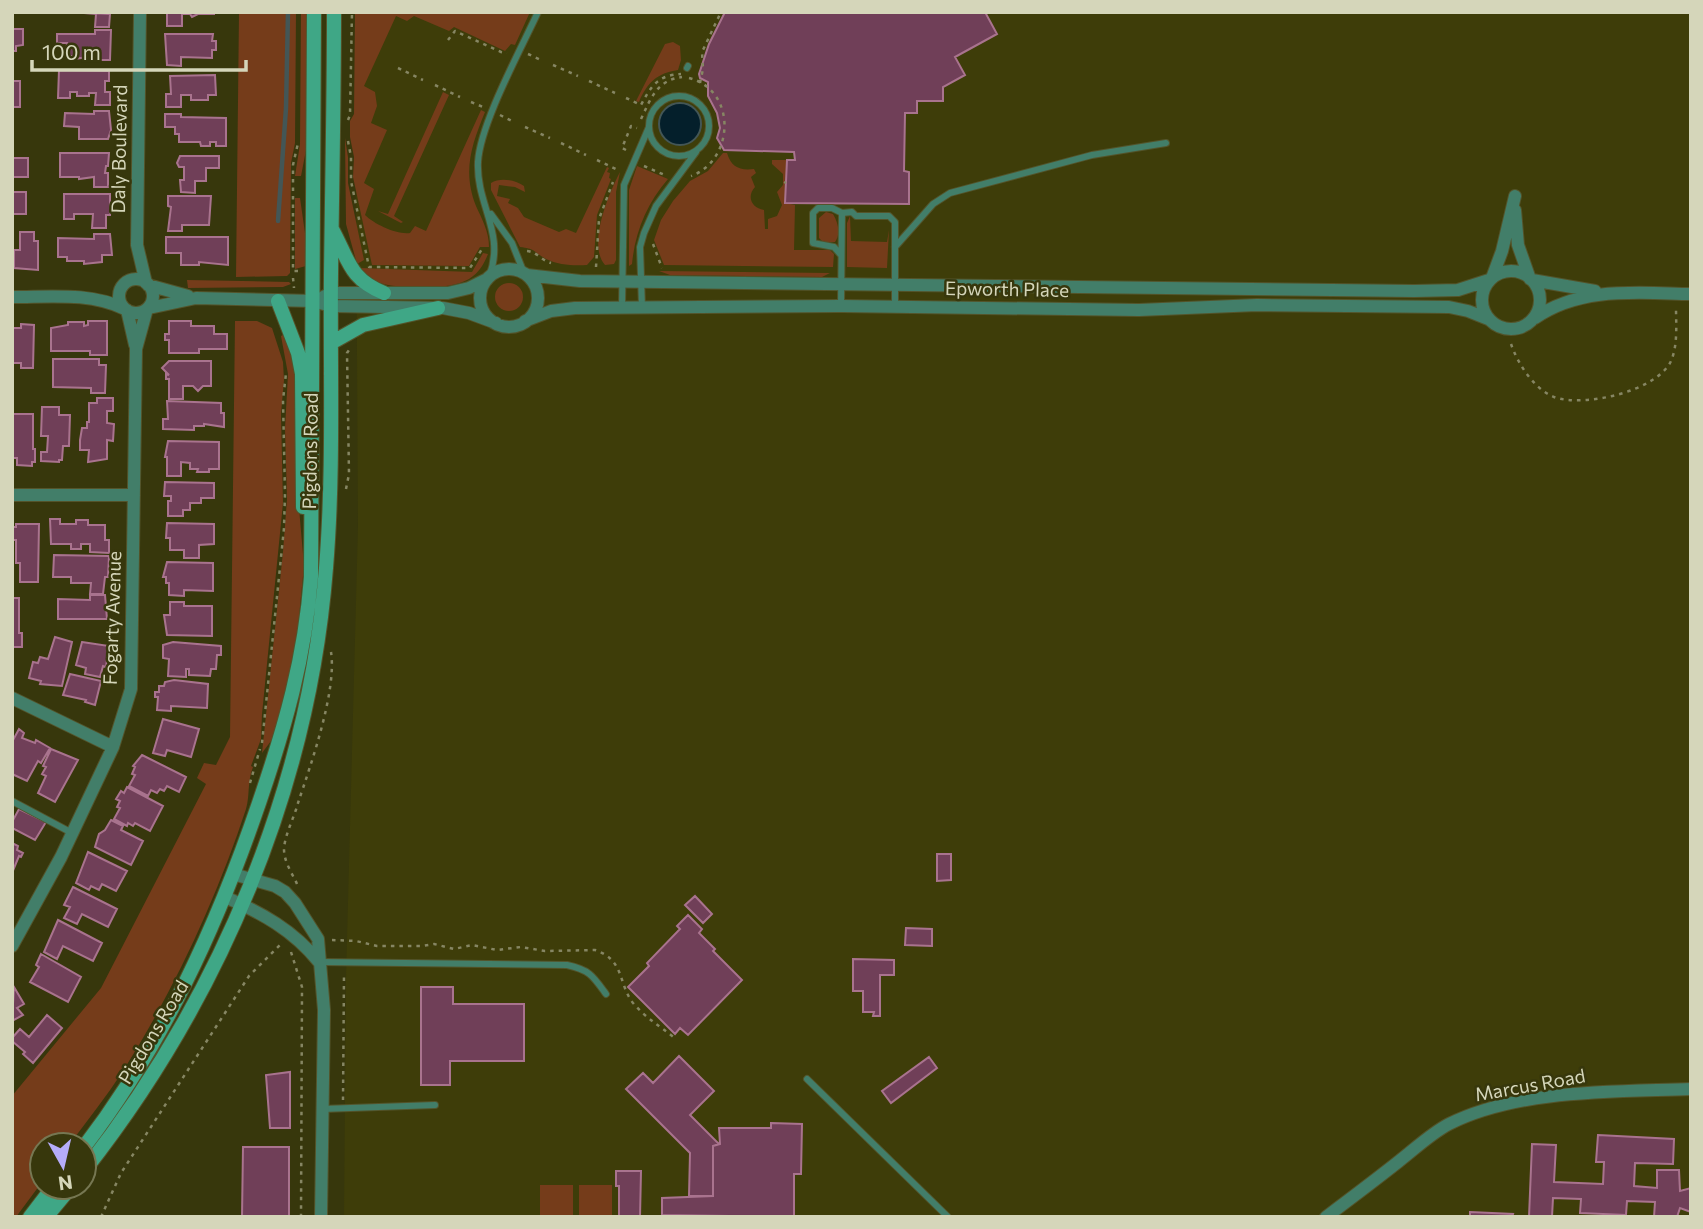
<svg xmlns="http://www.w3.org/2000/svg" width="1703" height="1229" font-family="Commissioner,sans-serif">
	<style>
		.built { fill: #3e3d09 }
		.green { fill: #753c1a }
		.water { fill: #041f2b; stroke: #435656; stroke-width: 2 }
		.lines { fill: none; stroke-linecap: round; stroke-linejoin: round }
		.stream { stroke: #435656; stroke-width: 4.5 }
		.building { fill: #703f58; stroke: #a9738e; stroke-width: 2 }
		.lane-casing { stroke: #53542b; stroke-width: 8 }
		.street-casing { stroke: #53542b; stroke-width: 14 }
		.secondary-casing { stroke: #53542b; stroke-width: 16 }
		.path { stroke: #868663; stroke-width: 2.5; stroke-dasharray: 3.5 5; stroke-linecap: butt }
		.lane { stroke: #427e69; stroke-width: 6 }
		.street { stroke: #427e69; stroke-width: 12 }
		.secondary { stroke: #3fa786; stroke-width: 14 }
		.labels { text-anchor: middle; stroke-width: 5; stroke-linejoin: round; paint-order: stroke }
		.street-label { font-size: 19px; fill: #d5d6ba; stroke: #37370c }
	</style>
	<rect width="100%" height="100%" fill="#37370c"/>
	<path class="built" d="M355 12H1691V1217H344L346 977 358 526Z"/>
	<path class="green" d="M239 12H296L295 143 291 163 290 273 287 276 236 277Z
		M301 12H308L307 145 301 176H295L300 144Z
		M355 12H530L515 45 511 44 505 51 454 27 449 31 414 16 407 21 396 16 364 86 375 92 377 106 371 123 387 130 364 183 374 189 365 215C374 224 397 235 410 233L415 226 426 231 481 110 485 112C472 144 462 171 476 206 482 219 489 232 489 247H480L469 266 372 265 353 177 354 157 350 137V121L354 114Z
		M673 42 680 46 681 60 678 70C657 73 647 83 639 102L636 101 665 44Z
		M443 92 449 95 394 216 403 222 401 223 378 211 388 214Z
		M345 138 348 157V183L364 260 357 264 346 224Z
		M723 153H727C731 167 740 171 754 169L756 173 751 177 755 187C746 197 752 208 764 210L765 229H768V219L777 216 782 205 777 192 783 185V174L772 164V160H787L785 203 795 205 794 250H830L834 254 833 267 664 265 654 240 661 220 673 201 690 181 708 171Z
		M637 166 668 179C647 203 635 232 632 264L629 266V190Z
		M607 167 609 168 607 172 610 173 609 178 611 179 597 215 594 257 587 265C574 266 558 265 546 259 533 252 537 249 520 247L491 190V183C500 177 516 180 524 186L525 192 515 187 499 185 497 196 510 199 508 203 518 208 524 217 559 232 566 229 576 233Z
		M620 172 616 192V260L614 264 605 265C587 245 609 193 620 172Z
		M295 198H300L307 247 306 266 295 269Z
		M826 212 833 214C838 222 841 234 835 242H823L819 238V218Z
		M850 216 851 241 887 242 889 230 887 268 847 267V223Z
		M483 253 488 254C484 264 479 273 469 279 449 291 392 290 372 280 367 277 364 272 360 268L472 272Z
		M659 271 830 273 822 277 670 275Z
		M187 280 289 282 291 284 283 287 188 288Z
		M495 297a14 14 0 1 1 28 0a14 14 0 1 1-28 0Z
		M235 321H257L272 328 283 362 284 380 281 414 283 503 262 714 261 739 251 766 253 767C247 783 250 795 246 809 217 898 173 992 123 1071 106 1097 87 1121 69 1145H42V1182L16 1217H12V1096L101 988 206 784 197 778 204 763 216 765 230 737Z
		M285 334 296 366 298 496 304 566 296 647 283 705 274 737 262 753 283 552 287 499 285 428 288 374 281 336Z
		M540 1185H573V1217H540Z
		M579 1185H612V1217H579Z"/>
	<path class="water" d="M659 124a21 21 0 1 1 42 0a21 21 0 1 1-42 0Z"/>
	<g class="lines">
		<path class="stream" d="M278 221 286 108 288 12"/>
	</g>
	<path class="building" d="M72 12 110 14 109 27H95L96 14Z
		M174 12H214V14H198L192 17 190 14H182V26H167V13Z
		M725 12H985L997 34 955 57 965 75 943 87V101H917V113H905L904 171 909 172V204L785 203 787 160H795L794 152 724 150 717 138 720 128 717 113 708 96V82L700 78 699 74 709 44Z
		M12 29H23V45L16 46V51H12Z
		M95 30H111L110 60H95V56L74 59V56H66L67 43H57V34H95Z
		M165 34H213L212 41H216V50H212V58L181 57V66L167 65Z
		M59 70 109 71V81H105V92H110V105H95L96 93H89V96H77V92H70V98H58Z
		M215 75 216 95H208V100H191V95H181V107H166V94H171L170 76Z
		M12 81H20V107H12Z
		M94 111H109L111 130 108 139H79V127L64 126 65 113 94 114Z
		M165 114H181V117L226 118V146H216V142H210V146H201L200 142H179V134H175V127H165Z
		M60 153H109L108 166H106L105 173H108V187H94V177L79 179V177H60Z
		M180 156H219V168H206V181H195V193L181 192 180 180H184V167H179L177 163Z
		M12 158H28V177H12Z
		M12 192H26V214H12Z
		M64 194H110V215H106V228H92L93 214H74V219H64Z
		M168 196H211L209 225H182V231H168L171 207 168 206Z
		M20 232H34V241H38V270L14 268V250H20Z
		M94 234H110L112 255H102V262L84 264V261H67V257H58V238L94 239Z
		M166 237H228V265L199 262V265H181V253H166Z
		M88 321H107V355H90V351H51V328L68 325V322H84V326L88 325Z
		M169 321H191V326H214V334H227V349H199V353H169V340H165V334H169Z
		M21 324 34 325 33 368H21V363H12V328H21Z
		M53 359H99V365H106L105 393H91V388L53 387Z
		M169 361H211V386H203L198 391 193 386H183V399H169V379H166V374L169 375 162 368Z
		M97 398H113V411H107V423L114 424 113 441 107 440V459L88 462 89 450H80V440L82 428H87V422H89V403H97Z
		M167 401 221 403V413H224V427L204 424V426H194V430L163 429V419H168Z
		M42 407H59V415H70L69 446H63L62 460H59V462L41 461V452H47L48 436H41Z
		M12 414H33V449H35V462H32V466L17 465V458H12Z
		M168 441 219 442V469H209V472H197L198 469H190V463L181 462V476H167V457H165Z
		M165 482 214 483V498H201V503H190V510H183V516H168V501H171V496H164Z
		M50 519H60V524H76V520H88V525H105V540H109V553L90 552V544H81V549H71V544H51Z
		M167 523 214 524V544L199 545V558H184V550H170V538H166Z
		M16 524H39L38 582H20V563H16V540H12V527H16Z
		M54 555 109 556 108 577H105L103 594H90L91 583H71V577H53Z
		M167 562 213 563V591L184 590V596L169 595V583H166V577H163Z
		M90 595H105L107 619H58V599L90 600Z
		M12 598H19V633H22V647H12Z
		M170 602H184V606H212V636L167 635 164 615H170Z
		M55 637 72 642 62 686 40 684 41 681 29 678 33 662 38 663 40 657 48 659Z
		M82 642 109 646 106 667 103 666 100 677 85 674 86 668 76 665Z
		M173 642 221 646V655H217L216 669H211L210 676 189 675V669H186V677L168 676 169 659 163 658V645Z
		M70 674 101 681 95 705 85 702 86 700 63 695Z
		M174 680 208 684 207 708 171 706V711L157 710 158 697H155V692H159V686H164L165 682Z
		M163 719 199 729 191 757 167 750 165 756 153 753Z
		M19 729 24 733 22 738 35 743 36 740 50 748 41 763 38 761 27 781 12 774V742Z
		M51 749 78 760 55 802 38 793 46 776 42 774 46 767 43 766Z
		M142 755 186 777 179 792 167 786 164 791 160 789 157 793 151 790 148 796 129 786 135 775 132 774 135 767 133 766Z
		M127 787 163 806 150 831 135 823 133 826 128 823 127 826 114 819 120 808 117 807 120 801 116 799 121 791 124 793Z
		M19 809 46 822 35 840 12 828V822Z
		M111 820 123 826 121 830 143 841 131 865 95 847 99 834 105 830Z
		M12 843 18 846 17 850 23 853 21 857 19 856 12 873Z
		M88 852 127 871 116 891 102 884 99 890 91 886 89 890 76 883Z
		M937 854H951V880L937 881Z
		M73 887 117 909 108 927 82 914 77 924 64 918 70 907 64 905Z
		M695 896 712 914 703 923 685 905Z
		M688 915 702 929 699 933 715 949 713 951 742 980 688 1035 680 1028 675 1034 628 987 649 966 647 963 680 929 677 926Z
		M58 920 102 943 93 961 63 946 57 959 44 952Z
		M906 928 932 929V946L905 945Z
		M41 954 81 977 68 1002 30 982 39 967 36 965Z
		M853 959 894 960V975H880V1016H873L874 1012H863V991H853Z
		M14 987 24 1004 17 1008 23 1015 12 1021Z
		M421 987H453V1004H524V1061H450V1085H421Z
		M47 1015 62 1028 33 1063 23 1054 25 1052 12 1041V1038L20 1029 29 1037Z
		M679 1056 714 1091 690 1115 719 1144 713 1146V1196H689L690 1153 626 1089 643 1073 653 1083Z
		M929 1057 937 1068 891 1103 882 1091Z
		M290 1072V1128H270L266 1075Z
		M771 1123 802 1124 801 1174H794V1217L662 1215V1198L713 1196V1146L720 1144 719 1128H771Z
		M1598 1135 1674 1139 1673 1164 1635 1163 1634 1186 1657 1188V1170H1679L1680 1191 1691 1188V1212L1680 1208 1677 1217H1654L1655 1202 1627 1201 1626 1215 1580 1213 1581 1199 1553 1198 1552 1217H1529L1532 1144 1556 1145 1554 1182 1603 1184 1604 1162H1596Z
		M243 1147H289V1217H242Z
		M616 1171H641L640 1217H619V1186H616Z
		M1470 1212 1513 1214 1512 1217H1470Z"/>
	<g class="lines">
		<g class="lane-casing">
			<path id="lane" d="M687 68 688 66
				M649 126a30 30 0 1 1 60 0a30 30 0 1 1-60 0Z
				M842 213 852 212 856 216H889L895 222V307
				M491 214 512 243 524 273
				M895 247 933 204 950 193 1092 155 1166 143
				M841 255 834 247 813 243V213L818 208H832L842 213 841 306
				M489 277C506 233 476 205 478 162 480 124 521 49 538 12
				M642 307 640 247 644 233 656 206 696 152
				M622 308 624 185 649 127
				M12 801 72 833
				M319 962 567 965C590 970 593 976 606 994
				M807 1079 948 1217
				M322 1109 435 1105"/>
		</g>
		<g class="street-casing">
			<path id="street" d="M140 12 137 245 146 283
				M1515 210 1518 245 1530 279
				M480 298a29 29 0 1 1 58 0a29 29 0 1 1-58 0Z
				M1482 300a29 29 0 1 1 58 0a29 29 0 1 1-58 0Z
				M527 275 580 281 1414 291 1458 290 1489 280
				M1492 278 1502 251 1515 196
				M119 296a17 17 0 1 1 34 0a17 17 0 1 1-34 0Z
				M1532 280 1595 291
				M148 285 188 296
				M12 297C50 297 90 292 125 309
				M323 297 331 293H448L469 288 487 279
				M149 308 196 298 313 301 331 306 443 308 469 313 496 323
				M127 310 135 345
				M1535 318C1581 286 1638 293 1691 294
				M525 321 551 311 575 308 841 306 1139 310 1257 305 1449 307 1468 311 1488 319
				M12 495H134
				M12 698 113 747
				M233 874 275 886 285 892 295 903 318 939 324 1010 321 1217
				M225 897C262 913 293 930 319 962
				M12 946 61 857 113 747 131 689 136 349 147 309
				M1326 1217C1350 1199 1374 1181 1398 1162 1415 1149 1430 1134 1449 1124 1519 1089 1614 1092 1691 1089"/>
		</g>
		<g class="secondary-casing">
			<path id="secondary" d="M332 229C349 260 349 279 384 293
				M278 301 298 353 302 374 303 507
				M331 343 363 325 438 308
				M84 1147C163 1044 217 926 259 803 285 727 305 658 311 577L314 12
				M84 1171C220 998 309 787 326 568 334 471 330 372 331 275 332 187 334 100 334 12
				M30 1217 53 1187
				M46 1217 71 1187"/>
		</g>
		<path class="path" d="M448 40 455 31 501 52 507 53
			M528 54 541 60
			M553 65 578 76
			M398 68 423 80
			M689 78C737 90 735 160 691 176
			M589 81 615 93
			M700 83 703 69 702 52 721 12
			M435 85 460 97
			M626 98 641 105C651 86 658 75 681 74
			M471 102 483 107
			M500 115 512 121
			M641 119C651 98 657 80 682 77
			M348 120 350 115 352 12
			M525 127 550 138
			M348 141 351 157V181L369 267 470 268 482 249 485 250
			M561 143 586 155
			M626 150 622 148 631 126 637 128
			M597 160 618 170
			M644 166 667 176
			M784 182 786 183
			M653 244 662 268
			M527 251C537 252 541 260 551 263
			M596 267 599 219 613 182
			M298 271H293V165L298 143
			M293 278 294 288
			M1511 344C1518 364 1534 389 1554 397 1584 408 1657 391 1671 361 1678 345 1676 324 1676 307
			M346 489 349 474 347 353 349 350
			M262 743 284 528 285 494 283 400 286 373
			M250 783 260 749
			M297 884C292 873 284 862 284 849 285 834 294 818 298 803 311 764 337 691 331 652
			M332 940 356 941 377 946H422L434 944 454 949 472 945 497 950 521 947 545 951 595 950C625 960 618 984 633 1003 648 1020 660 1026 676 1039
			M291 952 302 987 301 1217
			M343 1100 344 974
			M101 1217 121 1173 249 976 281 944"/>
		<use href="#lane" class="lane"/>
		<use href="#street" class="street"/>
		<use href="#secondary" class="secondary"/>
	</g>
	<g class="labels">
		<g class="street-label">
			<text transform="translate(119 149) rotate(-89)" y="7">Daly Boulevard</text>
			<text transform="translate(1007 289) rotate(1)" y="7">Epworth Place</text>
			<text transform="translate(310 451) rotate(-89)" y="7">Pigdons Road</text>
			<text transform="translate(112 618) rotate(-88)" y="7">Fogarty Avenue</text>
			<text transform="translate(153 1032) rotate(-59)" y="7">Pigdons Road</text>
			<text transform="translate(1530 1085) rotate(-10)" y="7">Marcus Road</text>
		</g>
	</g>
	<rect width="1703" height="1229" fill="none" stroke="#d5d6ba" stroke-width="28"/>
	<g transform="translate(63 1166) rotate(172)"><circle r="33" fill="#37370c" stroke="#767752" stroke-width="2"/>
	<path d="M0-5L12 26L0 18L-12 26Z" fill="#b5acf9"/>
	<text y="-10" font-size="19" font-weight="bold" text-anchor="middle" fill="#d5d6ba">N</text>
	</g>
	<path d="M32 60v10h214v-10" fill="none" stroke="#d5d6ba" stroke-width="3.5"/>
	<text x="42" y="60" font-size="21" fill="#d5d6ba" stroke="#37370c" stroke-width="5" paint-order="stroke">100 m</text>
</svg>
